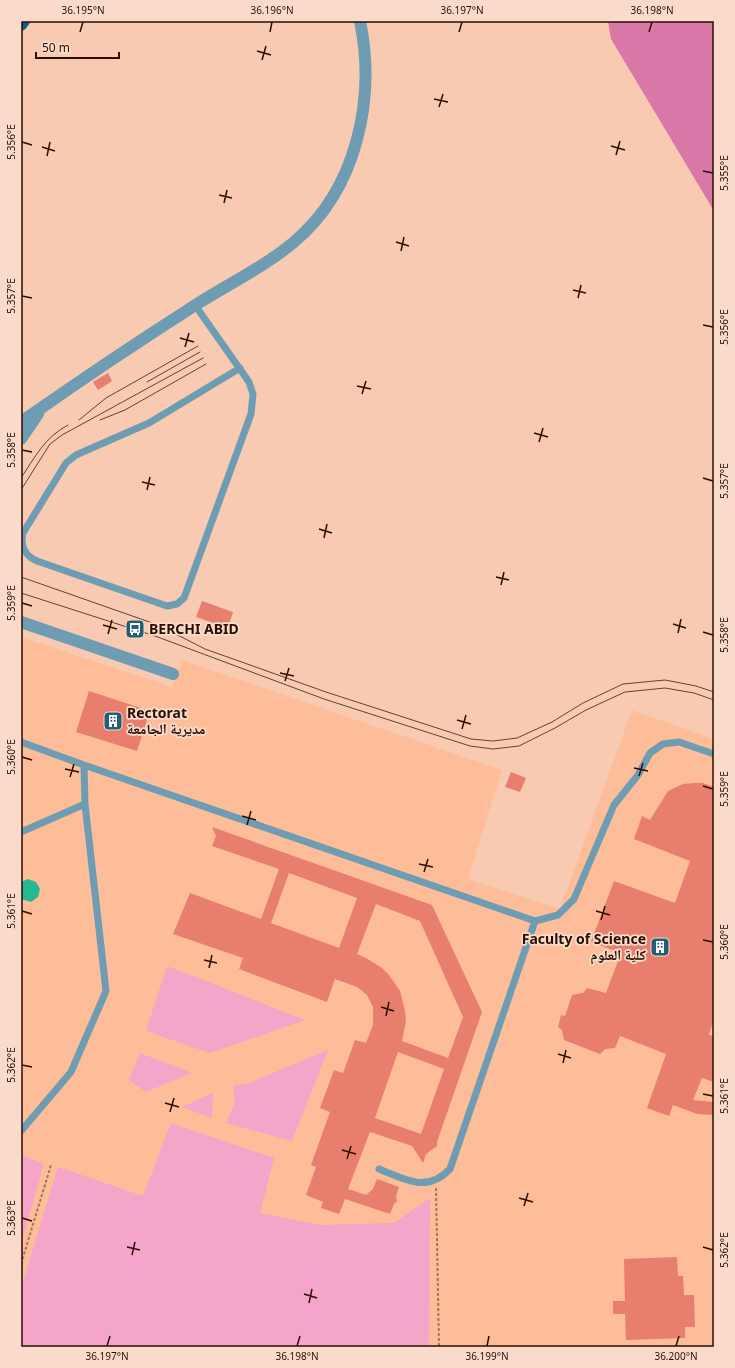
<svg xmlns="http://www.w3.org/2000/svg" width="735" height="1368" font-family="'Noto Sans','Noto Naskh Arabic',sans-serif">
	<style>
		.built { fill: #febd99 }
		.green { fill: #f5a4ca }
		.forest { fill: #d977a8 }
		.water { fill: #23ba93 }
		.building { fill: #e87e6e; fill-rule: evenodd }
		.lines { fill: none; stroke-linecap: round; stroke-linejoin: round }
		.path { stroke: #9b7663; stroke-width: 2; stroke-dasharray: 3 2; stroke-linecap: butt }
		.service { stroke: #6e9cb3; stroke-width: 7 }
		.minor { stroke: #6e9cb3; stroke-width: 12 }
		.trunk { stroke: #0e5f7c; stroke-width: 12 }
		.tram { stroke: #624232; stroke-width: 1 }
		.ticks { fill: none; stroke: #290f02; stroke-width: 1.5 }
		.labels { text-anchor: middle; stroke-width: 3.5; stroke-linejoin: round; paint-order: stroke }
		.poi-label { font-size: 14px; font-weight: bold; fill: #290f02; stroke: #fadbcb; text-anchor: start }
		.neatline { fill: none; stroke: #290f02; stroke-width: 1.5 }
		.ticks-label { font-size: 10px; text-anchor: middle; fill: #290f02 }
	</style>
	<rect width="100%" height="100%" fill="#f8cab2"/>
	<path class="built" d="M21 637 172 687 182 660 502 770 468 879 560 909 632 710 714 739V1347H21Z"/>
	<path class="green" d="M167 966 305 1020 210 1053 146 1031Z
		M328 1050 292 1141 226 1123 235 1103 233 1085 247 1084Z
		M140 1053 192 1073 146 1092 129 1080Z
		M213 1093 212 1118 182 1107Z
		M171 1123 274 1158 260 1213 320 1225 394 1223 430 1198 429 1347H21V1288L58 1167 143 1196Z
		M21 1155 44 1164 21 1244Z"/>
	<path class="forest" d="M608 21H714V211L611 39Z"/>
	<path class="water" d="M28 879 36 882 40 889 38 897 31 902 21 899V882Z"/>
	<path class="building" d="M108 373 112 381 98 390 93 382Z
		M202 601 233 612 228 628 196 617Z
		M89 691 150 711 137 751 76 732Z
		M511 772 526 778 520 792 505 787Z
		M694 783H703L714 787V1020L709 1034 714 1037V1082L702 1078 693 1100 714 1102V1115L697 1114 673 1105 669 1116 647 1108 666 1054 620 1036 615 1048 605 1049 600 1054 564 1040 562 1030 558 1027 561 1015 565 1016 572 995 583 993 587 988 606 993 621 953 591 942 614 881 675 903 690 861 634 839 642 816 650 820 668 791 683 784Z
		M212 827 432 905 482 1012 437 1142V1146L426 1154 423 1163 412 1146 370 1132 348 1189 366 1195 373 1189 377 1179 399 1187 396 1196 397 1201 394 1204 390 1214 345 1199 339 1214 321 1208 323 1202 306 1195 316 1167 311 1165 330 1112 320 1108 334 1070 343 1073 355 1040 366 1043 373 1025V1007L367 995 357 987 335 979 327 1002 239 969 243 958 173 934 190 893 261 919 279 869 212 846 216 836ZM289 873 357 898 339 948 271 923ZM376 904 420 921 463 1017 448 1058 402 1041 406 1021 405 1011 400 991 389 975 382 968 366 958 357 954ZM398 1052 444 1069 421 1134 375 1118Z
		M677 1257 678 1276H683L684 1295H694L695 1327H685V1338L626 1340 625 1314H613V1301H625L624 1259Z"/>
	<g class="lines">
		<path class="path" d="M436 1188 439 1347
			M21 1264 51 1165"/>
		<path class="service" d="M195 305 249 382 253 394 251 414 184 598 177 604 167 606 37 561C25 556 20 546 23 533L66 463 76 455 149 423 240 368
			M21 742 84 765 85 804 21 832
			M84 765 535 921 558 915 574 899 614 805 638 775 650 753 663 744 679 742 714 754
			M21 1131 71 1072 106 991 85 804
			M379 1169C406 1180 427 1193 450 1169L535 921"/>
		<path class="minor" d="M21 422C78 382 136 343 194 306 228 284 263 268 294 242 357 189 376 99 360 21
			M21 439 38 414
			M21 622 173 674"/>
		<path class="trunk" d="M21 25 24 21"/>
		<path class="tram" d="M147 382 200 352
			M79 420 106 398 198 346
			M100 420 125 410 206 364
			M21 478C35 457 45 437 68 425
			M21 490 50 444 62 435 203 358
			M21 577 158 625 205 649 326 692 471 739 493 741 517 738 552 722 583 703 623 684 665 680 696 686 714 692
			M21 593 155 636 324 699 470 746 493 749 519 746 555 728 586 710 625 692 665 688 694 693 714 700"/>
	</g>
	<path class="ticks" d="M80 32 83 22M270 32 272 22M459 32 462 22M649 32 652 22M257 51 271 55M262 60 266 46M434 99 448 102M439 107 443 94M22 142 32 145M611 146 625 150M42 147 55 151M616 155 620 141M47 156 50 142M703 171 713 173M219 195 232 198M224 203 227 190M396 242 409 246M401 251 404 237M573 290 586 293M22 296 32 298M578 298 581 285M703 325 713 327M180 338 194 342M185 347 189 333M357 386 371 389M362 394 366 381M534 433 548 437M539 442 543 428M22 450 32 452M703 478 713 481M142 482 155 485M147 490 150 477M319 529 332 533M324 538 327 524M496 577 509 580M501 585 504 572M22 603 32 606M673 624 686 628M103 625 117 629M703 632 713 635M678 633 681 619M108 634 112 620M280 673 294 676M285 681 289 668M457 720 471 724M462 729 466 715M22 757 32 760M634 768 648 771M65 769 79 772M639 776 643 763M70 777 74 764M703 786 713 789M242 816 256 820M247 825 251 811M419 864 433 867M424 872 428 859M22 911 32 914M596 911 610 915M601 920 605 906M703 940 713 942M204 960 217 963M209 968 212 955M381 1007 394 1011M386 1016 389 1002M558 1054 571 1058M563 1063 566 1050M22 1065 32 1067M703 1094 713 1096M165 1103 179 1107M170 1112 174 1098M342 1150 356 1154M347 1159 351 1146M519 1198 533 1202M524 1206 528 1193M22 1218 32 1221M127 1247 140 1250M703 1247 713 1250M132 1255 135 1242M304 1294 317 1298M309 1303 312 1289M107 1346 110 1336M297 1346 300 1336M487 1346 489 1336M676 1346 679 1336"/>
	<defs>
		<g id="bus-square" transform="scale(1)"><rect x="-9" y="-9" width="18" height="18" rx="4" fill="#235d76" stroke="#fadbcb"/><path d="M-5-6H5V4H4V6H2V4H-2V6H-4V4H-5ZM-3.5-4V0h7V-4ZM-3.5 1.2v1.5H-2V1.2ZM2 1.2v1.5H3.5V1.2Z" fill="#fff"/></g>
		<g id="building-square" transform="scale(1)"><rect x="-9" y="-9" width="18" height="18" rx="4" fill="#235d76" stroke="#fadbcb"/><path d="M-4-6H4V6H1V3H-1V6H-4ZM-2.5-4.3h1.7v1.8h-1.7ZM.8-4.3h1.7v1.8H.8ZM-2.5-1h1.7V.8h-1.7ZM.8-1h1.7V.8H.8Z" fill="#fff"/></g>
	</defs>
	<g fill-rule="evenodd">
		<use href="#bus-square" x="135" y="629"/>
		<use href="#building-square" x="113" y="721"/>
		<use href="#building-square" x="660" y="947"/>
	</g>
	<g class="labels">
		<g class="poi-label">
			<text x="149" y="634">BERCHI ABID</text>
			<text x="127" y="718">Rectorat<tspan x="127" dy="16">مديرية الجامعة</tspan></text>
			<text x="646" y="944" text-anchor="end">Faculty of Science<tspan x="646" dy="16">كلية العلوم</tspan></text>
		</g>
	</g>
	<rect width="735" height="1368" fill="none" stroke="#fadbcb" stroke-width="44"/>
	<path d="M36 52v6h83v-6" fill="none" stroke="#290f02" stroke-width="2"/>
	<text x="42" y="52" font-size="12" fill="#290f02" stroke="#fadbcb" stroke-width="3" paint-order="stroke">50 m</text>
	<rect x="22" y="22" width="691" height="1324" class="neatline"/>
	<g class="ticks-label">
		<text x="83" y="14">36.195°N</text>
		<text x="272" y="14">36.196°N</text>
		<text x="462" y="14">36.197°N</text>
		<text x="652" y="14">36.198°N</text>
		<text transform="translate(11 142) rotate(-90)" y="4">5.356°E</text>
		<text transform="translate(724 173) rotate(-90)" y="4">5.355°E</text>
		<text transform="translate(11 296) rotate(-90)" y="4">5.357°E</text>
		<text transform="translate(724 327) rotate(-90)" y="4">5.356°E</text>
		<text transform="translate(11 450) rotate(-90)" y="4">5.358°E</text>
		<text transform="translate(724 481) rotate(-90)" y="4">5.357°E</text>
		<text transform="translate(11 603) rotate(-90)" y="4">5.359°E</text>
		<text transform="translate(724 635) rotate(-90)" y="4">5.358°E</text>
		<text transform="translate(11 757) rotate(-90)" y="4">5.360°E</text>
		<text transform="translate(724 789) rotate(-90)" y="4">5.359°E</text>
		<text transform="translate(11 911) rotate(-90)" y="4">5.361°E</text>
		<text transform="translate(724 942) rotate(-90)" y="4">5.360°E</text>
		<text transform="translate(11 1065) rotate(-90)" y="4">5.362°E</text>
		<text transform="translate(724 1096) rotate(-90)" y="4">5.361°E</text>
		<text transform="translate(11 1218) rotate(-90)" y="4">5.363°E</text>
		<text transform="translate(724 1250) rotate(-90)" y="4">5.362°E</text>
		<text x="107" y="1360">36.197°N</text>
		<text x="297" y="1360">36.198°N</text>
		<text x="487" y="1360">36.199°N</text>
		<text x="676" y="1360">36.200°N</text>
	</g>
</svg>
